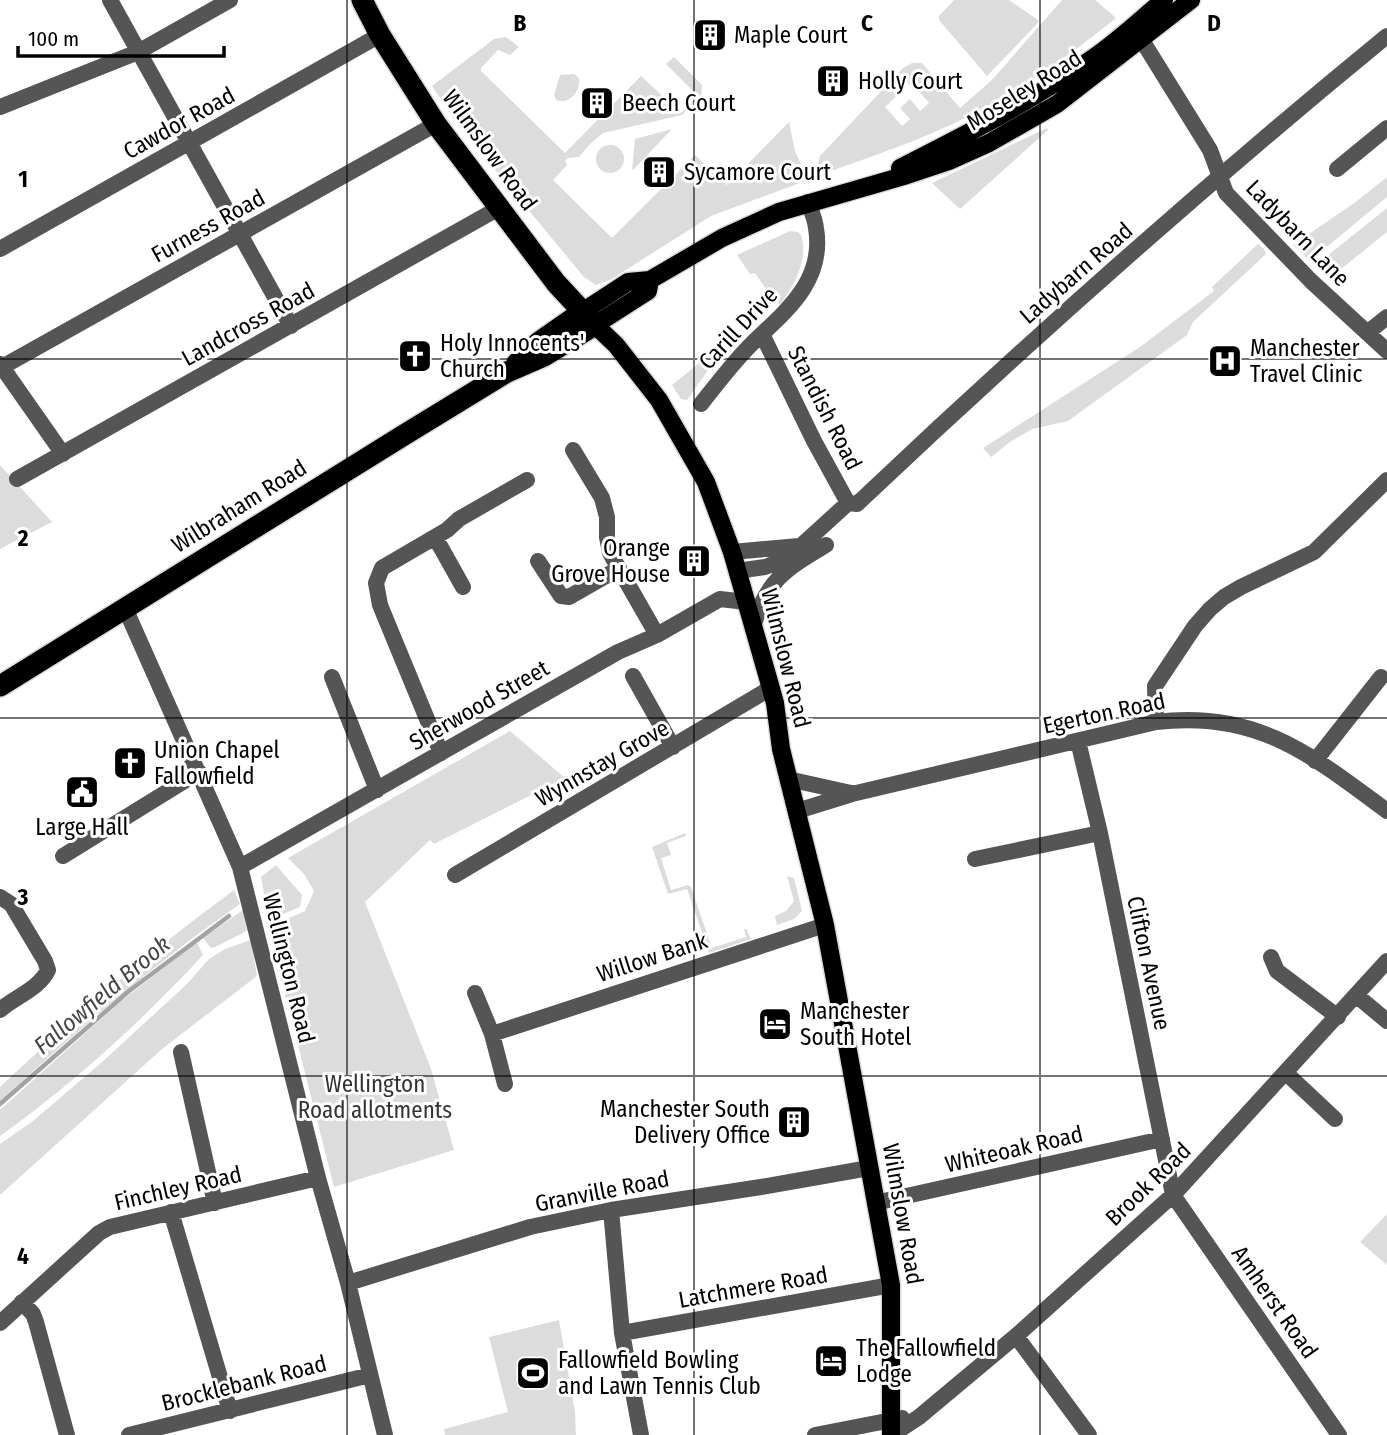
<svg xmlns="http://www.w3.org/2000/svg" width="1387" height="1435" font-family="'Fira Sans Condensed',sans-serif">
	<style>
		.green { fill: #dcdcdc; fill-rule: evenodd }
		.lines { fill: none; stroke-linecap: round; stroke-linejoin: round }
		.stream { stroke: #a3a3a3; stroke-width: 4.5 }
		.major-casing { stroke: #dbdbdb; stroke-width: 21 }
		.highway-casing { stroke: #dbdbdb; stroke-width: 24 }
		.minor { stroke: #555; stroke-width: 16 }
		.major { stroke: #000; stroke-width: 18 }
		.highway { stroke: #000; stroke-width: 21 }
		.grid { fill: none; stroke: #000; stroke-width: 2; stroke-opacity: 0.55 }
		.labels { text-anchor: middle; stroke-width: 6; stroke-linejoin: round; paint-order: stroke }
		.poi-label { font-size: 23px; fill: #000; stroke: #fff; text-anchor: start }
		.street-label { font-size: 23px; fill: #000; stroke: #fff }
		.park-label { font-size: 23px; fill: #333; stroke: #fff }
		.water-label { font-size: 24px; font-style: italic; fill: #444; stroke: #fff }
		.grid-label { font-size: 23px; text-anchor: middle; font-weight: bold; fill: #000; stroke: #fff; stroke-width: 6; stroke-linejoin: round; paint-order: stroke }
	</style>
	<rect width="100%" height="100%" fill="#fff"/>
	<path class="green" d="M954 0H1009L1038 20V23L987 76 939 20V16Z
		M1062 0H1095L1116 18C1070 55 1022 90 969 116 922 140 870 157 820 175L817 168 820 156 903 68 912 63H922L960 108 992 80ZM902 76 909 84 912 83 929 103 920 111 910 99 900 108 910 119 902 126 885 107 900 93 893 84Z
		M506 37 519 47 510 55 498 50 481 68V71L565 153 641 76 681 113 698 96 666 64 674 57 702 85 701 96 682 115 603 133 590 144 579 157 568 158 565 161 567 165 553 180 612 238 695 155 727 185 789 122 795 151 808 180 711 216 610 280 596 285 584 277 454 120 432 86 494 39Z
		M574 74 579 78C581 91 569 105 556 100L554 95 560 75Z
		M1047 128 1048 130 960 209 932 183Z
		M672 129 634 169 632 170 635 139Z
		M596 159a14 14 0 1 1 28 0a14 14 0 1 1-28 0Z
		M1387 177V197L1317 255 1309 260 1293 245 1357 201Z
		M1387 208V232L1331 277 1317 264Z
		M790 231 798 232 801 235C809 260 794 285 780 305L773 299 755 273 750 274 737 255Z
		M1258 244 1264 249 1266 254 1193 322 1187 335 1068 421 1032 429 1010 442 991 457 983 448 1140 347 1214 291 1212 287Z
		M703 360 711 366 687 400 681 399 672 385Z
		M0 465 52 522 0 549Z
		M510 731 565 778 434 844 430 840 365 902 431 1069 454 1150 334 1187 268 927 305 911 314 891 304 874 288 858Z
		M685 833 686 836 667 843 671 855 661 858 671 890 688 885 691 887 712 948 746 937 744 929H746L751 939 709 953 687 889 668 894 652 847Z
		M276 865 302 895 300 907 269 920 261 877Z
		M787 876 794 878 802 911 794 919 777 925 775 916 786 911 794 901Z
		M234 890 240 904C155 963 77 1031 0 1101V1087C74 1017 152 950 234 890Z
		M243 910 247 931 215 947 211 948 203 938Z
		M251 940 257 976 162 1049 0 1195V1144L33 1121 101 1063 187 984 209 959 225 949Z
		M197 942 203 955C142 1021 73 1084 0 1136V1110L120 1002Z
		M1387 1214V1265L1360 1242Z
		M559 1320 575 1412 576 1435H445L444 1429 508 1412 489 1337Z"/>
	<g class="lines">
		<path class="stream" d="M0 1104 129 991 229 916"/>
		<g class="major-casing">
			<path id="major" d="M900 168C967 134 1032 101 1093 58 1118 41 1141 19 1164 0
				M650 280 648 291 595 325 616 345 659 400 706 482 732 552 768 678 775 703 781 749 825 925 891 1285V1435
				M582 312 628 282 650 280 722 238 779 212 907 175 949 161 989 143 1057 104 1191 0"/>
		</g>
		<g class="highway-casing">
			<path id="highway" d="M517 363 539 342 582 312
				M0 686 404 435 507 372 544 356 595 325 556 283 436 124 380 35 362 0"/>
		</g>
		<path class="minor" d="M110 0 291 326
			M1135 29 1210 150 1226 193 1311 281 1387 351
			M0 107 138 52 230 0
			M1337 169 1387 128
			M0 249 380 35
			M1367 333 1387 317
			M762 334 814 441 848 503
			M0 364 63 454
			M2 367 436 124
			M701 404C720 380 739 355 762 334 793 305 824 276 816 228 815 219 811 210 808 202
			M573 450 602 498 607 517V537L610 553 657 635
			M17 479 499 208
			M435 537 463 587
			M802 545 848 503 857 504C1028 342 1205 185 1387 36
			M732 552 810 545
			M538 561 561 596 569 597 618 569
			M737 571 765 567 801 554
			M125 608 240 867 318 1178 348 1283 385 1435
			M754 624C767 579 788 568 826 545
			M633 676 673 747
			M332 677 377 790
			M1156 722 1155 686 1195 626 1210 609 1224 597 1241 587 1314 552 1387 480
			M1078 741 1100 833 1173 1195 1339 1435
			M441 753 380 605 376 583 382 568 447 530 459 519 527 480
			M1315 761 1381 677
			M788 779 851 793
			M797 811 852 794 1156 722C1257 710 1310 754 1387 811
			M63 856 199 772
			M975 859 1100 833
			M240 867 618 652 657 635 720 599 746 602
			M455 875 771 688
			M0 897 11 904 45 961 48 970C39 989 16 996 0 1010
			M1271 957 1277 971 1338 1017
			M475 993 492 1034 505 1084
			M1357 996 1387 1021
			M492 1034 825 925
			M181 1052 215 1203
			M1286 1073 1335 1119
			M875 1203 1162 1139
			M611 1210 622 1333 641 1435
			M171 1212 230 1411
			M348 1283 530 1227 611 1210 761 1187 869 1168
			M22 1302 33 1314 36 1322 67 1435
			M0 1323 99 1233 110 1227 318 1178
			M622 1333 891 1285
			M1016 1336 1089 1435
			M129 1435 370 1375
			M815 1435 902 1418
			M892 1435 919 1417 1016 1336 1173 1195 1387 961"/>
		<use href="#major" class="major"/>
		<use href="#highway" class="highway"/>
	</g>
	<path class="grid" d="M347 0V1435M694 0V1435M1040 0V1435M0 359H1387M0 718H1387M0 1076H1387"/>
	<defs>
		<g id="building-square" transform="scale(1.75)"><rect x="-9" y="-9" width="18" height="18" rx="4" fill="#000" stroke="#fff"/><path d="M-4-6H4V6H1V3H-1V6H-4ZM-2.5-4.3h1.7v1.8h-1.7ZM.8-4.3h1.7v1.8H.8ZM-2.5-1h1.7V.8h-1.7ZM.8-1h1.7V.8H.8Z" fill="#fff"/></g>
		<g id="church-square" transform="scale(1.75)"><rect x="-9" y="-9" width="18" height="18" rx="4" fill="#000" stroke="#fff"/><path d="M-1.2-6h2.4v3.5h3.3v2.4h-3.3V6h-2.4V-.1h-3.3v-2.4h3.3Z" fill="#fff"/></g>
		<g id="hospital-square" transform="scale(1.75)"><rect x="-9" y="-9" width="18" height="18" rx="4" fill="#000" stroke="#fff"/><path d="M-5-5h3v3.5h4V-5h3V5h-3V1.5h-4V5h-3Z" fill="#fff"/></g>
		<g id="civic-square" transform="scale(1.75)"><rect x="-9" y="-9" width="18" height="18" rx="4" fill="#000" stroke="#fff"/><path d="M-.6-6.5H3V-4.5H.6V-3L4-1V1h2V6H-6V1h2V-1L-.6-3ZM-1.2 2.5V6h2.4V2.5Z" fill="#fff"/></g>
		<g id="hotel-square" transform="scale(1.75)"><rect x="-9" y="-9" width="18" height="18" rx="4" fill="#000" stroke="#fff"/><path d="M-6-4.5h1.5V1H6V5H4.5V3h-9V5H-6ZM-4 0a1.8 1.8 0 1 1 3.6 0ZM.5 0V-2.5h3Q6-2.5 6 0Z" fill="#fff"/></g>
		<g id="stadium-square" transform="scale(1.75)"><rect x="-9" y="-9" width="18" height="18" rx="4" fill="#000" stroke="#fff"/><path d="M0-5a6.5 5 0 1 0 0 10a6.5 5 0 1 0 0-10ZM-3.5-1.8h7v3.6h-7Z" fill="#fff"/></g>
	</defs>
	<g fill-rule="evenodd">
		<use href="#building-square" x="710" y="35"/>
		<use href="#building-square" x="833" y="81"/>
		<use href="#building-square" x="597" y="103"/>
		<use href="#building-square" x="659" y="172"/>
		<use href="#church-square" x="415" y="356"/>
		<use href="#hospital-square" x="1225" y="361"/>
		<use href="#building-square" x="694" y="561"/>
		<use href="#church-square" x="130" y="763"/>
		<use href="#civic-square" x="82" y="792"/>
		<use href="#hotel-square" x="775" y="1024"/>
		<use href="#building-square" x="794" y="1122"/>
		<use href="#hotel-square" x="831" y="1361"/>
		<use href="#stadium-square" x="533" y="1373"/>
	</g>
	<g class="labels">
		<g class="poi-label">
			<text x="734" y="43">Maple Court</text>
			<text x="858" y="89">Holly Court</text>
			<text x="622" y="111">Beech Court</text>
			<text x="684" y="180">Sycamore Court</text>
			<text x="440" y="351">Holy Innocents'<tspan x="440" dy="26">Church</tspan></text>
			<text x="1250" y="356">Manchester<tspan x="1250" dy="26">Travel Clinic</tspan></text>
			<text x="670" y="556" text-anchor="end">Orange<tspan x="670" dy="26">Grove House</tspan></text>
			<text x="154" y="758">Union Chapel<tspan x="154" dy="26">Fallowfield</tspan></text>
			<text x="82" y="835" text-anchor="middle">Large Hall</text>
			<text x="800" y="1019">Manchester<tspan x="800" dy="26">South Hotel</tspan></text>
			<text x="770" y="1117" text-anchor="end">Manchester South<tspan x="770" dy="26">Delivery Office</tspan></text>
			<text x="856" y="1356">The Fallowfield<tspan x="856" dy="26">Lodge</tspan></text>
			<text x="558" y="1368">Fallowfield Bowling<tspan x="558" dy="26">and Lawn Tennis Club</tspan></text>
		</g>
		<g class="street-label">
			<text transform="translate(1024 90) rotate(-32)" y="8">Moseley Road</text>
			<text transform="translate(179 123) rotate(-29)" y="8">Cawdor Road</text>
			<text transform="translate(490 150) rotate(54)" y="8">Wilmslow Road</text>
			<text transform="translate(208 226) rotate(-29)" y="8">Furness Road</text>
			<text transform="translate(1298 233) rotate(46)" y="8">Ladybarn Lane</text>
			<text transform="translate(1076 273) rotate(-41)" y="8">Ladybarn Road</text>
			<text transform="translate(248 324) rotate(-29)" y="8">Landcross Road</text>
			<text transform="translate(738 328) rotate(-47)" y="8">Carill Drive</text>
			<text transform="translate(825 408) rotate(63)" y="8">Standish Road</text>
			<text transform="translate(239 506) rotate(-32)" y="8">Wilbraham Road</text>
			<text transform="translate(786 658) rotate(76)" y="8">Wilmslow Road</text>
			<text transform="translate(479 705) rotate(-30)" y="8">Sherwood Street</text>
			<text transform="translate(1104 713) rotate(-12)" y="8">Egerton Road</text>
			<text transform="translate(602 763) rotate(-30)" y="8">Wynnstay Grove</text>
			<text transform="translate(652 957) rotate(-18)" y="8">Willow Bank</text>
			<text transform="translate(1149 963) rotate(78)" y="8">Clifton Avenue</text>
			<text transform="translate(289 968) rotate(76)" y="8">Wellington Road</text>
			<text transform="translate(1014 1149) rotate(-13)" y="8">Whiteoak Road</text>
			<text transform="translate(1148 1184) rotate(-44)" y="8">Brook Road</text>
			<text transform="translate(178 1188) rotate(-13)" y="8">Finchley Road</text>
			<text transform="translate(602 1191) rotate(-11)" y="8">Granville Road</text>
			<text transform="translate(903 1214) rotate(80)" y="8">Wilmslow Road</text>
			<text transform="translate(753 1287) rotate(-10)" y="8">Latchmere Road</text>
			<text transform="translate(1275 1302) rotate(55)" y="8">Amherst Road</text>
			<text transform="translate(244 1383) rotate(-14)" y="8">Brocklebank Road</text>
		</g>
		<g class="park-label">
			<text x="375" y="1092">Wellington<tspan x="375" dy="26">Road allotments</tspan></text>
		</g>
		<g class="water-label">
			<text transform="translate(102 995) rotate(-40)" y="8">Fallowfield Brook</text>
		</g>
	</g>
	<g class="grid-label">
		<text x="520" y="31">B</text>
		<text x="867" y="31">C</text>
		<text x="1214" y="31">D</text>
		<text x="23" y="187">1</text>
		<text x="23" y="546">2</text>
		<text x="23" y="905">3</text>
		<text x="23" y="1264">4</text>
	</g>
	<path d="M18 46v10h206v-10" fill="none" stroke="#000000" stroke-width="3.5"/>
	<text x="28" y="46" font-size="21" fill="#000000" stroke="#ffffff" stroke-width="5" paint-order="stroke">100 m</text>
</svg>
